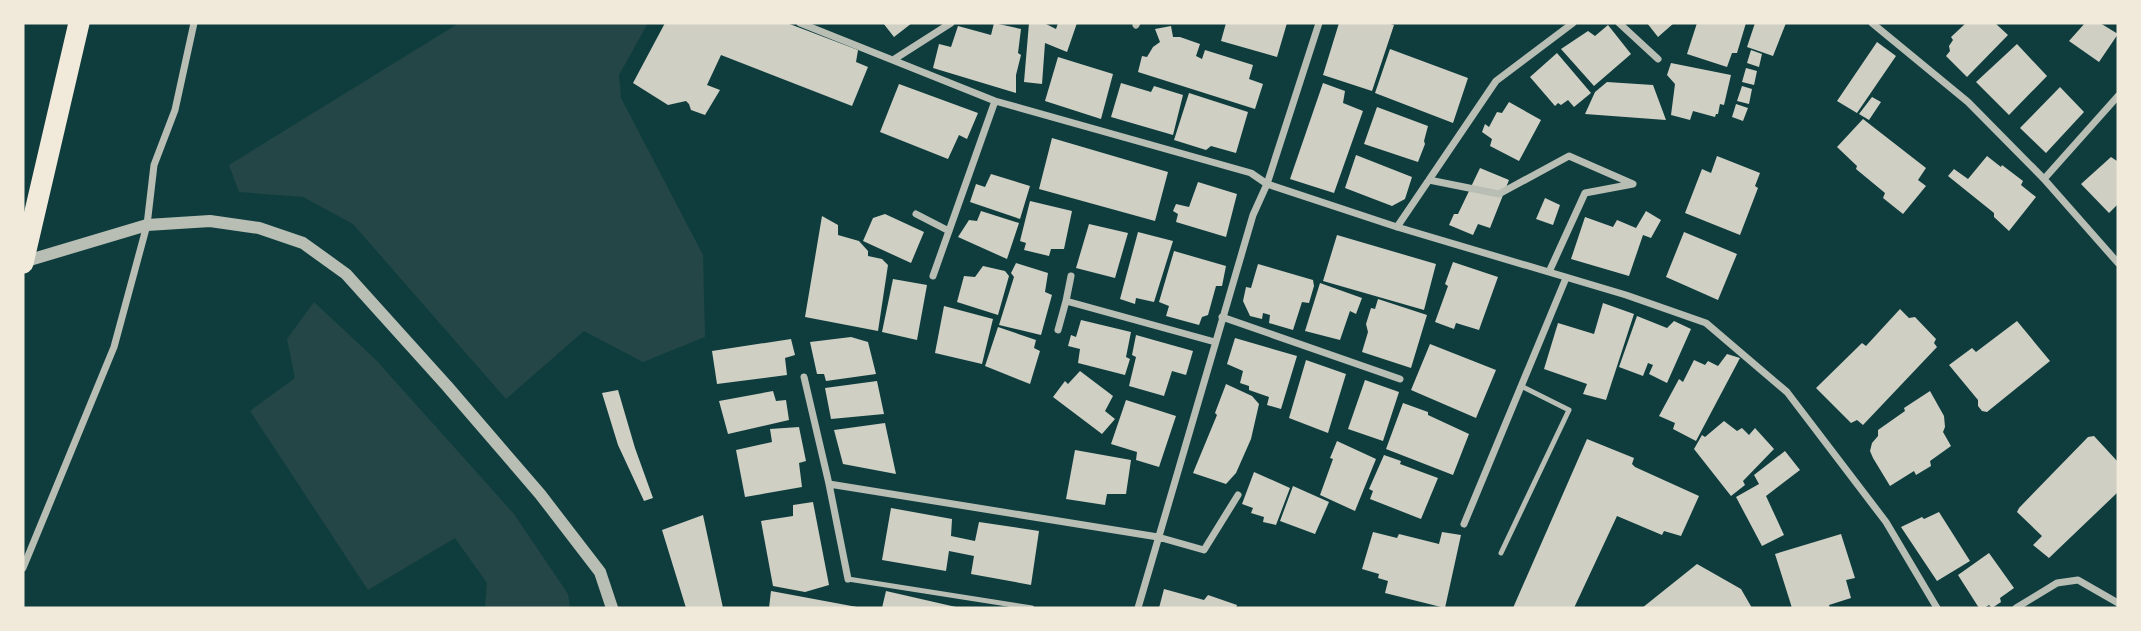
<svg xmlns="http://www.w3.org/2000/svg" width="2141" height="631" font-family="Lato,sans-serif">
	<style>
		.green { fill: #244646 }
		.building { fill: #cfcfc3 }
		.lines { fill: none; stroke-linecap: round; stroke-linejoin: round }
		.service { stroke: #b8beb3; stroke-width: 5 }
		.minor { stroke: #b8beb3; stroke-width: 7 }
		.tertiary { stroke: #b8beb3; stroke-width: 12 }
		.motorway { stroke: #f1e9da; stroke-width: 21 }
	</style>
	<rect width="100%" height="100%" fill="#0f3d3e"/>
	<path class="green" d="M457 23H648L619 75 621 98 703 255 705 337 643 362 584 331 506 399 353 224 303 197 239 192 229 165 456 25Z
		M314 302 376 360 514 514 568 594 570 608H485L487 583 455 538 368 590 250 411 295 378 287 339Z"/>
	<path class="building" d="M665 23H787L858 50 856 62 868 67 852 106 721 55 707 85 720 90 705 115 691 110 689 104 686 101 668 105 633 83Z
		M883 23H912L894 37Z
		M994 23 1021 29 1018 53 1021 55 1016 75V93L933 68 939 44 951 47 958 26 991 35Z
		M1029 23H1044L1056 29 1058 23H1077L1067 52 1045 43 1042 84 1024 82Z
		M1226 23H1287L1277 57 1221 41Z
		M1339 23H1388L1394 25 1372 91 1323 75Z
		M1647 23H1674L1658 37Z
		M1697 23H1746L1737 53H1732L1727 67 1687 54Z
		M1755 23H1786L1773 56 1747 47Z
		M1966 23H1995L2008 35 1967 77 1946 56 1950 51 1949 46 1953 40 1951 37Z
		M2085 23H2100L2118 34 2099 62 2069 41Z
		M1608 25 1631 54 1594 86 1561 49 1588 31 1595 36Z
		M1171 26 1173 37H1180L1200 44 1196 56 1202 59 1205 50 1253 65 1249 79 1263 84 1255 109 1138 72 1142 56 1147 57 1153 47 1160 42 1155 29Z
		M1877 42 1896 56 1857 113 1837 101Z
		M2017 44 2047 76 2009 115 1976 82Z
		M1390 49 1468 78 1453 123 1375 93Z
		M1751 50 1762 54 1759 67 1747 63Z
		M1557 53 1591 93 1574 107 1568 100 1561 105 1558 103 1555 106 1530 77Z
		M1058 57 1113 74 1101 119 1045 101Z
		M1671 63 1731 75 1724 105 1720 104 1718 114H1716L1715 117 1693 111 1690 120 1671 115 1675 84 1667 75Z
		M1746 68 1757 71 1754 85 1742 82Z
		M1607 82 1653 85 1666 120 1585 114 1595 92Z
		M1121 83 1151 92 1154 86 1183 95 1173 135 1111 117Z
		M1323 83 1345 91 1343 103 1363 111 1334 193 1290 179Z
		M899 84 978 113 967 139 959 135 948 159 880 132Z
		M1742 86 1752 89 1749 104 1737 101Z
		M2060 87 2084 112 2046 153 2020 128Z
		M1189 93 1248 112 1236 153 1211 146 1206 150 1174 140Z
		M1872 97 1881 102 1869 120 1859 114Z
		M1509 102 1541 120 1519 161 1490 146 1492 139 1482 132 1485 124 1489 127 1497 112 1502 113Z
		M1736 104 1748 108 1743 121 1732 117Z
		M1377 107 1428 126 1424 141 1425 144 1418 162 1364 144Z
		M1863 119 1926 168 1918 180 1926 186 1903 214 1883 198 1885 193 1856 169 1857 166 1837 147Z
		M1052 138 1168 172 1155 221 1039 189Z
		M1356 155 1412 177 1405 199 1392 206 1345 188Z
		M1717 156 1760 173 1755 186 1758 188 1740 235 1685 213 1702 169 1711 173Z
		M1987 156 2001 167 2002 165 2023 181 2021 185 2036 197 2009 231 1994 217V213L1948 176 1954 169 1968 179Z
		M2111 157 2117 161 2118 160V204L2109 213 2081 184Z
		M1480 168 1509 180 1490 228 1478 224 1473 235 1449 225 1454 214H1458Z
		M991 174 1030 186 1020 219 970 202 976 184 985 187Z
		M1198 182 1237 194 1226 237 1176 222 1178 214 1173 211 1176 204 1189 207Z
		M1545 198 1560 205 1553 225 1536 219Z
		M1030 201 1072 211 1064 249H1051L1049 256 1024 250 1026 243 1020 241Z
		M981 211 1019 223 1007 259 958 237 969 220 977 221Z
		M1646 211 1661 220 1651 238 1643 235 1629 276 1571 259 1585 217 1613 227 1617 220 1636 228Z
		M885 214 924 232 911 263 863 241 873 218Z
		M822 216 838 225V235L859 241 868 251V256L882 259 888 265 878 331 805 317Z
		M1089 224 1128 233 1115 278 1076 268Z
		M1138 232 1173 241 1154 302 1136 298 1135 304 1120 299Z
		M1684 232 1737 254 1718 300 1666 277Z
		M1337 235 1436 264 1424 310 1323 281Z
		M1174 251 1226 266 1222 286H1216L1208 315 1202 317 1199 325 1166 316 1169 306 1159 302Z
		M1453 262 1498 277 1479 330 1456 323 1454 329 1435 322 1448 286 1445 284Z
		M1016 263 1048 273 1045 292 1052 295 1041 335 999 325 1014 277 1011 273Z
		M1258 264 1313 280 1314 286 1309 303 1302 302 1293 330 1269 323 1270 315 1263 313 1262 319 1250 316 1243 301 1246 287 1251 288Z
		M983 266 1005 271 1009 276 998 315 957 302 964 276 975 277Z
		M893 279 927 285 917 340 882 332Z
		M1320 283 1362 298 1356 314 1350 311 1340 340 1305 331Z
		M1378 299 1427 315 1411 368 1362 352 1368 332 1366 324 1371 308 1375 309Z
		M1603 303 1634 314 1606 400 1583 394 1587 384 1544 369 1558 323 1594 334Z
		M944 306 993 319 982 364 935 353Z
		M1900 309 1909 318 1915 317 1936 339 1934 343 1937 347 1863 425 1857 420 1851 423 1816 388 1862 343 1866 346Z
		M1637 316 1667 328 1674 321 1691 329 1667 383 1649 374 1653 365 1648 363 1643 376 1619 367Z
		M1081 320 1131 332 1126 357 1130 359 1125 375 1078 363 1080 349 1068 346 1071 335 1076 337Z
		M2017 321 2050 361 1987 412 1982 411 1978 406V400L1949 365 1972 348 1976 352Z
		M998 327 1036 340 1034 348 1040 351 1030 384 985 366Z
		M1136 335 1193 351 1186 375 1172 371 1164 396 1129 386 1136 357 1132 355Z
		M851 337 868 342 876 374 826 381 824 374H817L810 342Z
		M1235 338 1297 356 1281 409 1267 405 1269 397 1249 390V386L1240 383 1243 371 1227 364Z
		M791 339 795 355 785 358 787 375 717 384 712 351Z
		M1430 344 1496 370 1476 418 1411 390Z
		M1727 354 1740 358 1696 441 1673 429 1675 423 1659 416 1679 379 1683 382 1694 360 1705 365 1708 361 1718 366Z
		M1306 360 1346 374 1328 433 1289 418Z
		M1080 371 1113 396 1105 411 1115 419 1102 434 1053 397 1065 381 1068 384Z
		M1365 380 1399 392 1383 441 1348 429Z
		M877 381 884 414 831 419 825 388Z
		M1226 384 1252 396 1259 404 1251 439 1236 473 1226 484 1193 473 1217 415 1215 413Z
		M618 390 635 448 653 498 644 501 618 445 602 393Z
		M773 391 776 401 786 400 789 420 728 434 719 401Z
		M1930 391 1944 416 1945 427 1943 432 1951 446 1930 461 1931 466 1916 475 1914 471 1890 486 1873 458 1870 451 1872 443 1878 436V430L1905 411 1904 408Z
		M1126 400 1176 416 1159 467 1136 460 1137 452 1111 444Z
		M1403 403 1428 412V415L1469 434 1453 475 1386 449Z
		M1724 421 1737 431 1742 428 1749 435 1755 428 1774 449 1743 481 1745 485 1731 496 1694 449 1702 435 1705 437Z
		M885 423 896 474 843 464 834 430Z
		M799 427 806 461 799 463 802 487 745 497 736 450 772 442 770 429Z
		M2094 436 2118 462V492L2049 558 2033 545 2042 536 2017 512 2019 508 2088 437Z
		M1587 439 1634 458 1632 464 1635 467 1699 496 1681 536 1664 531 1662 535 1617 516 1574 608H1513Z
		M1337 441 1376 459 1355 511 1320 495 1333 459 1330 458Z
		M1075 450 1131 460 1126 494H1107L1105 505 1066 499Z
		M1785 451 1800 470 1766 496 1784 535 1762 546 1736 497 1759 484 1754 475Z
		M1384 455 1401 461 1400 464 1438 478 1421 519 1370 499 1373 491 1369 489Z
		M1254 472 1290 488 1276 525 1263 522 1264 517 1251 513 1253 508 1242 504Z
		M1293 486 1329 502 1315 534 1280 521Z
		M813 502 829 585 805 592 773 586 761 521 793 516V505Z
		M891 508 952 519 951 536 975 541 979 522 1039 531 1031 585 971 574 974 556 949 551 946 571 882 560Z
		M1939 512 1970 561 1937 581 1901 527 1922 517 1924 519Z
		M703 515 723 608H686L662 530Z
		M1373 532 1397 538 1399 534 1439 544 1442 532 1461 535 1445 608 1385 593 1388 581 1378 578 1379 574 1362 569Z
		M1841 534 1855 578 1846 580 1851 598 1829 605 1830 608H1792L1775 554Z
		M1989 553 2014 588 2000 598 2001 602 1992 608 1989 605 1984 608H1979L1958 575Z
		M1697 564 1741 589 1752 608H1642Z
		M1164 589 1204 600 1208 595 1237 605 1236 608H1159Z
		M771 591 857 607V608H769Z
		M886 591 956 607V608H882Z"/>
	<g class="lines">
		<path class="service" d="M1501 553 1569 410 1521 386
			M848 579 1032 608"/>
		<path class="minor" d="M800 23 995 101 1251 173 1267 184 1397 227 1626 295 1706 323 1787 392 1886 522 1937 608
			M1619 23 1658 59
			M1872 23 1968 102 2044 179 2118 263
			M1136 25 1137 23
			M893 60 951 23
			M2044 179 2118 96
			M1429 180 1499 194 1569 156 1633 184 1585 193 1549 272
			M916 214 949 231
			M1397 227 1496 81 1573 23
			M933 276 995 101
			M1066 301 1071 276
			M1222 317 1400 379
			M1058 330 1066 301 1215 342
			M804 377 829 484 1158 537 1204 550 1238 495
			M829 484 848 579
			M1464 524 1566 278
			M23 568 114 347 147 225 154 165 175 110 194 23
			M1138 608 1253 215 1267 184 1319 23
			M2016 608 2057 583 2078 580 2118 603"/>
		<path class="tertiary" d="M23 262 147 225 210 221 259 228 303 243 346 274 447 386 540 494 600 572 612 608"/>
		<path class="motorway" d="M23 263 79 23"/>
	</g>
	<rect width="2141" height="631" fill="none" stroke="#f1e9da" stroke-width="49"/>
</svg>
